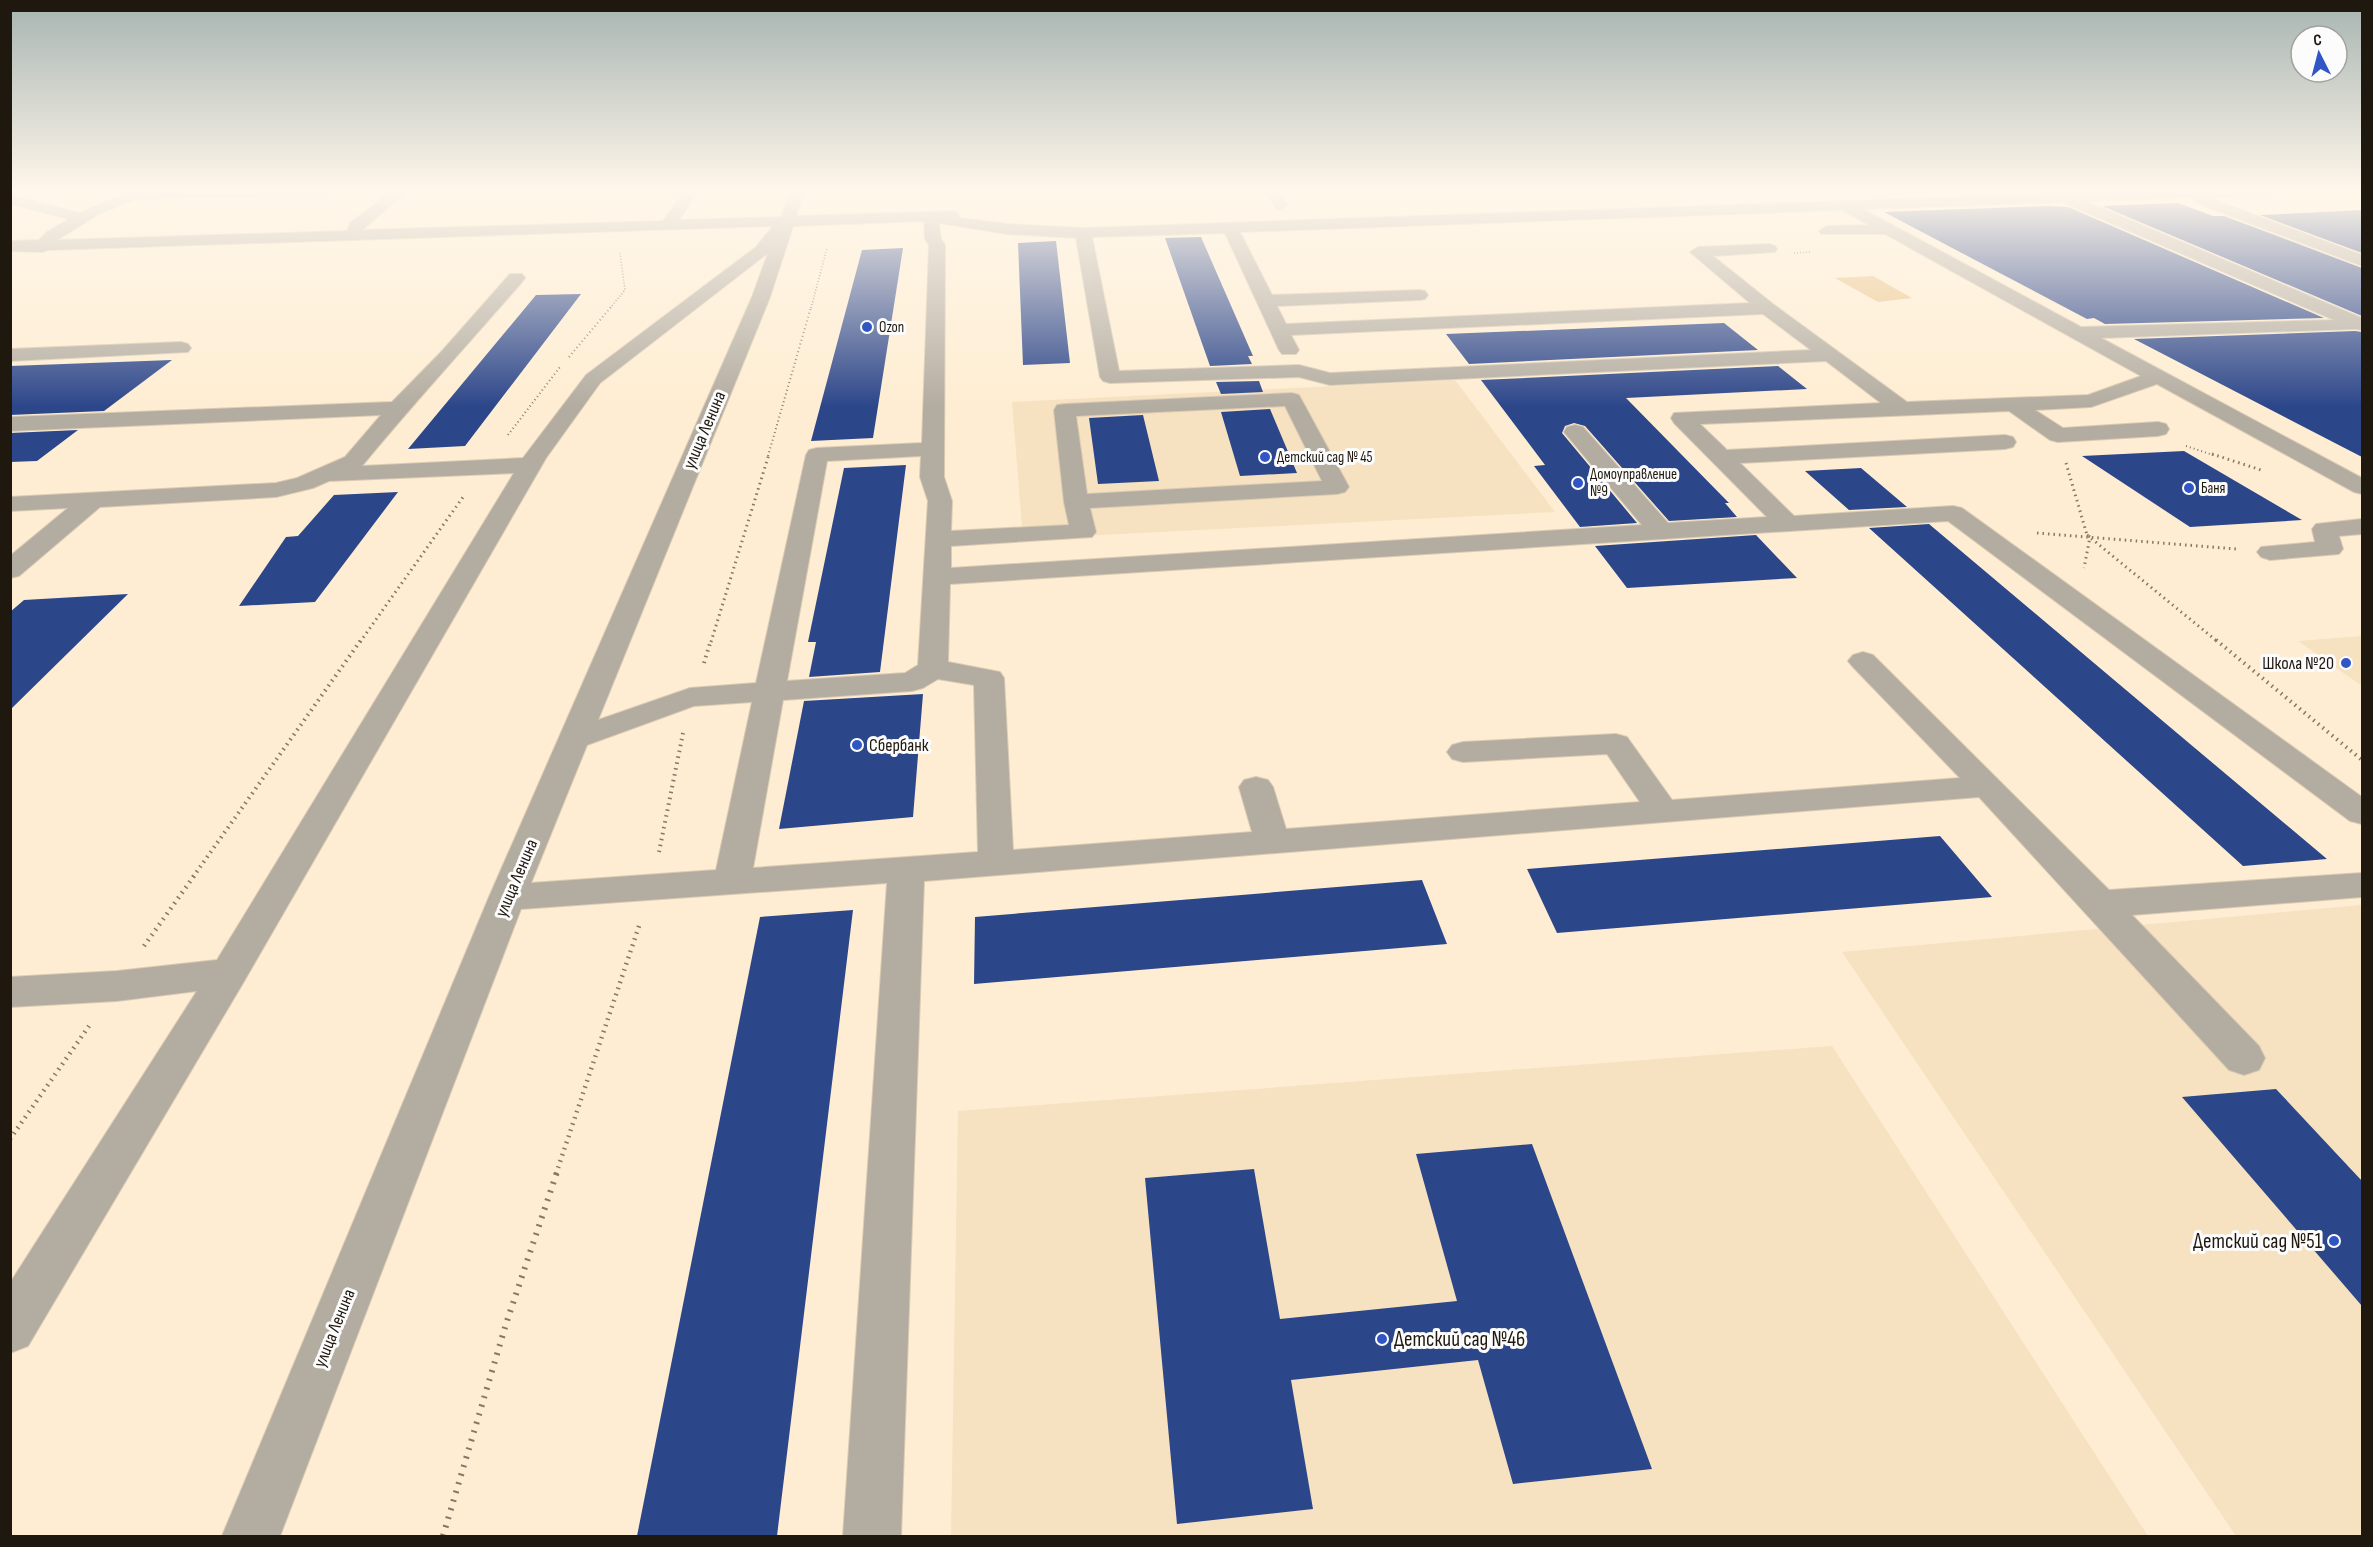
<svg xmlns="http://www.w3.org/2000/svg" width="2373" height="1547" font-family="'Sofia Sans Condensed',sans-serif">
	<style>
		.built { fill: #f6e1c0 }
		.green { fill: #e8c389 }
		.building { fill: #2c468a }
		.lines { fill: none; stroke-linecap: round; stroke-linejoin: round }
		.minor-casing { stroke: #dacbb3; stroke-width: 2 }
		.path-far5 { stroke: #847967; stroke-width: 1.5; stroke-dasharray: 1 2; stroke-linecap: butt }
		.path-far4 { stroke: #847967; stroke-width: 2; stroke-dasharray: 1 3; stroke-linecap: butt }
		.path-far3 { stroke: #847967; stroke-width: 3; stroke-dasharray: 1.5 4; stroke-linecap: butt }
		.path-far2 { stroke: #847967; stroke-width: 4; stroke-dasharray: 1.5 4.5; stroke-linecap: butt }
		.path-far1 { stroke: #847967; stroke-width: 4.5; stroke-dasharray: 1.5 5; stroke-linecap: butt }
		.path { stroke: #847967; stroke-width: 6; stroke-dasharray: 2 7; stroke-linecap: butt }
		.minor { fill: #b3aca0; fill-rule: evenodd }
		.poi-dot { fill: #3056c6; stroke: #fcfcfc; stroke-width: 2 }
		.labels { text-anchor: middle; stroke-width: 6; stroke-linejoin: round; paint-order: stroke }
		.far-poi-label { font-size: 15px; fill: #1e180f; stroke: #fcfcfc; text-anchor: start }
		.street-label { font-size: 18px; fill: #1e180f; stroke: #fcfcfc }
		.poi-label { font-size: 18px; fill: #1e180f; stroke: #fcfcfc; text-anchor: end }
		.near-poi-label { font-size: 21px; fill: #1e180f; stroke: #fcfcfc; text-anchor: end }
	</style>
	<rect width="100%" height="100%" fill="#feedd2"/>
	<path class="built" d="M1455 380 1555 512 1023 539 1012 402Z
		M2362 636V686L2298 641Z
		M2362 905V1536H2236L1842 952Z
		M1832 1046 2148 1536H951L958 1111Z"/>
	<path class="green" d="M1873 276 1912 298 1878 302 1835 278Z"/>
	<path class="building" d="M2178 203 2213 216H2224L2362 268V316L2102 206Z
		M2048 206 2068 207 2324 318 2105 324 2094 318 2087 319 1884 212Z
		M2362 210V253L2260 215Z
		M1201 237 1253 356H1248L1252 364 1210 366 1165 238Z
		M1056 241 1070 363 1023 365 1018 243Z
		M903 248 873 438 811 441 862 250Z
		M581 294 465 446 408 449 536 295Z
		M1724 323 1758 350 1469 364 1446 334Z
		M2355 331 2362 332V457L2134 339Z
		M172 360 104 411 10 415V366Z
		M1778 366 1807 389 1626 398 1729 503H1725L1737 517 1669 521 1585 426 1574 423 1565 426 1562 433 1637 523 1580 527 1534 466 1545 465 1481 380Z
		M1259 381 1263 392 1221 394 1216 382Z
		M1270 409 1297 473 1240 476 1221 412Z
		M1143 415 1159 481 1098 484 1089 418Z
		M78 430 37 461 10 462V433Z
		M2184 451 2302 520 2190 527 2082 456Z
		M906 465 880 672 809 677 816 642H808L844 468Z
		M1861 468 1907 507 1849 510 1805 471Z
		M398 492 315 602 239 606 286 537 298 536 334 495Z
		M1929 524 2177 733 2327 859 2243 866 1869 528Z
		M1756 535 1797 578 1627 588 1595 546Z
		M128 594 10 710V612L24 600Z
		M923 694 913 817 779 829 804 701Z
		M1940 836 1992 897 1557 933 1527 869Z
		M1422 880 1447 944 974 984 975 917Z
		M853 910 777 1536H637L760 917Z
		M2276 1089 2362 1181V1306L2182 1097Z
		M1532 1144 1652 1469 1513 1484 1478 1360 1291 1380 1313 1509 1177 1524 1145 1178 1254 1169 1280 1319 1457 1301 1416 1154Z"/>
	<g class="lines">
		<g class="minor-casing">
			<path id="minor" d="M132 190H339L332 194 136 199 99 214 57 240 347 231 350 223 393 190H409L362 230 663 221 685 190H699L679 220 781 217 791 190H805L796 216 953 211 958 213 959 218 1007 224 1083 228 2151 190H2286L2279 194 2207 197 2362 255V266L2194 202 2193 197 2085 201 2362 318V330L2355 329 2101 338 2362 478V494L2354 492 2157 384 2091 407 2035 410 2063 428 2158 422 2166 424 2169 429 2166 434 2158 436 2058 442 2050 440 2009 411 1700 424 1727 450 2005 435 2013 437 2016 442 2013 447 2005 449 1740 463 1794 516 1953 506 1962 508 2362 797V824L2350 821 1948 521 950 584 948 662 1000 672 1004 678 1013 850 1252 832 1239 787 1244 780 1256 777 1268 780 1273 787 1286 829 1640 802 1607 754 1463 762 1452 759 1447 752 1452 745 1463 742 1616 734 1627 737 1672 800 1960 778 1853 667 1848 661 1853 655 1863 652 1873 655 2109 890 2362 873V897L2132 915 2259 1046 2265 1058 2259 1070 2244 1075 2229 1070 1979 797 924 881 901 1536H843L887 883 521 909 280 1536H222L489 897 752 297 768 253 600 383 546 458 243 983 28 1346 10 1353V1283L197 991 117 1001 10 1007V977L117 971 217 960 514 473 329 481 313 488 276 497 100 507 19 576 10 578V556L68 508 10 511V497L276 483 297 478 345 457 381 415 10 431V417L392 402 442 351 510 274H522L525 278 522 282C469 343 414 403 362 466L523 458 586 375 756 247 773 226 48 250 42 252 10 251V241L39 240 47 232 69 219 10 204V195L80 213ZM2065 202 2067 204 2334 320 2081 327 1863 209ZM1842 210 1869 225 1827 226 1819 231 1821 234H1885L2141 376 2088 395 1907 402 1773 304 1713 256 1775 252 1777 249 1775 246 1769 244 1698 247 1690 252 1750 303 1286 324 1277 306 1419 300 1425 299 1428 295 1425 291 1419 290 1272 295 1240 232ZM924 221 925 239 929 245 922 443 817 448 809 450 806 455 756 683 690 688 598 720 770 297 793 226ZM939 223 1007 234 1076 238 1100 377 1103 381 1110 383 1299 377 1330 385 1826 361 1881 403 1674 413 1671 418 1674 423 1767 517 1668 523 1583 427 1575 425 1567 427 1564 432 1642 525 951 568V546L1092 537 1096 532 1090 508 1337 494 1345 492 1349 487 1299 395 1292 393 1065 404 1057 405 1054 410 1064 502 1069 525 951 531 952 501 944 477 945 245 941 239ZM1225 233 1279 350 1282 354H1296L1299 350 1291 335 1763 314 1811 350 1330 373 1299 365 1119 371 1092 237ZM1285 406 1322 481 1087 494 1076 416ZM921 456 920 477 928 501 918 665 905 673 787 681 827 461ZM938 679 974 685 978 852 753 868 783 700 912 691 923 688ZM752 702 716 870 531 883 587 745 694 706Z
				M1263 190H1278L1288 205 1281 209 1276 208Z
				M181 342 188 344 191 348 188 352 10 361V349Z
				M2362 519V534L2339 536 2343 549 2339 554 2270 560 2261 557 2257 552 2261 547 2315 542 2312 529 2316 524Z"/>
		</g>
		<path class="path-far5" d="M2309 195 2362 193
			M1794 253 1810 252
			M610 308 625 290 620 253
			M811 308 827 248"/>
		<path class="path-far4" d="M569 357 611 307
			M508 435 560 367
			M2186 446 2216 456
			M768 456 811 307"/>
		<path class="path-far3" d="M2212 454 2264 471
			M2066 463 2087 535 2090 537 2084 568
			M2037 533 2236 549
			M2087 535 2218 642
			M360 642 463 497
			M711 642 769 454"/>
		<path class="path-far2" d="M2216 640 2362 760
			M704 663 711 640
			M659 852 683 733
			M193 877 361 640"/>
		<path class="path-far1" d="M144 946 194 876
			M10 1139 89 1026
			M556 1174 640 923"/>
		<path class="path" d="M443 1536 506 1324 557 1172"/>
		<use href="#minor" class="minor"/>
	</g>
	<linearGradient id="sky" x2="0" y2="1"><stop stop-color="#a7b4b1"/><stop offset="0.47" stop-color="#fff7eb"/><stop offset="1" stop-color="#fff7eb" stop-opacity="0"/></linearGradient>
	<rect width="2373" height="407" fill="url(#sky)"/>
	<g class="poi-dot">
		<circle cx="867" cy="327" r="6"/>
		<circle cx="1265" cy="457" r="6"/>
		<circle cx="1578" cy="483" r="6"/>
		<circle cx="2189" cy="488" r="6"/>
		<circle cx="2346" cy="663" r="6"/>
		<circle cx="857" cy="745" r="6"/>
		<circle cx="2334" cy="1241" r="6"/>
		<circle cx="1382" cy="1339" r="6"/>
	</g>
	<g class="labels">
		<g class="far-poi-label">
			<text x="879" y="332">Ozon</text>
			<text x="1277" y="462">Детский сад № 45</text>
			<text x="1590" y="479">Домоуправление<tspan x="1590" dy="17">№9</tspan></text>
			<text x="2201" y="493">Баня</text>
		</g>
		<g class="street-label">
			<text transform="translate(704 430) rotate(-67)" y="6">улица Ленина</text>
			<text transform="translate(516 878) rotate(-67)" y="6">улица Ленина</text>
			<text transform="translate(334 1328) rotate(-68)" y="6">улица Ленина</text>
		</g>
		<g class="poi-label">
			<text x="2334" y="669">Школа №20</text>
			<text x="869" y="751" text-anchor="start">Сбербанк</text>
		</g>
		<g class="near-poi-label">
			<text x="2322" y="1248">Детский сад №51</text>
			<text x="1394" y="1346" text-anchor="start">Детский сад №46</text>
		</g>
	</g>
	<rect width="2373" height="1547" fill="none" stroke="#1e180f" stroke-width="24"/>
	<g transform="translate(2319 54) rotate(354)"><circle r="28" fill="#fcfcfc" stroke="#a3a19d" stroke-width="1.5"/>
	<path d="M0-4.5L10 22L0 15L-10 22Z" fill="#3056c6"/>
	<text y="-9" font-size="16" font-weight="bold" text-anchor="middle" fill="#1e180f">С</text>
	</g>
</svg>
